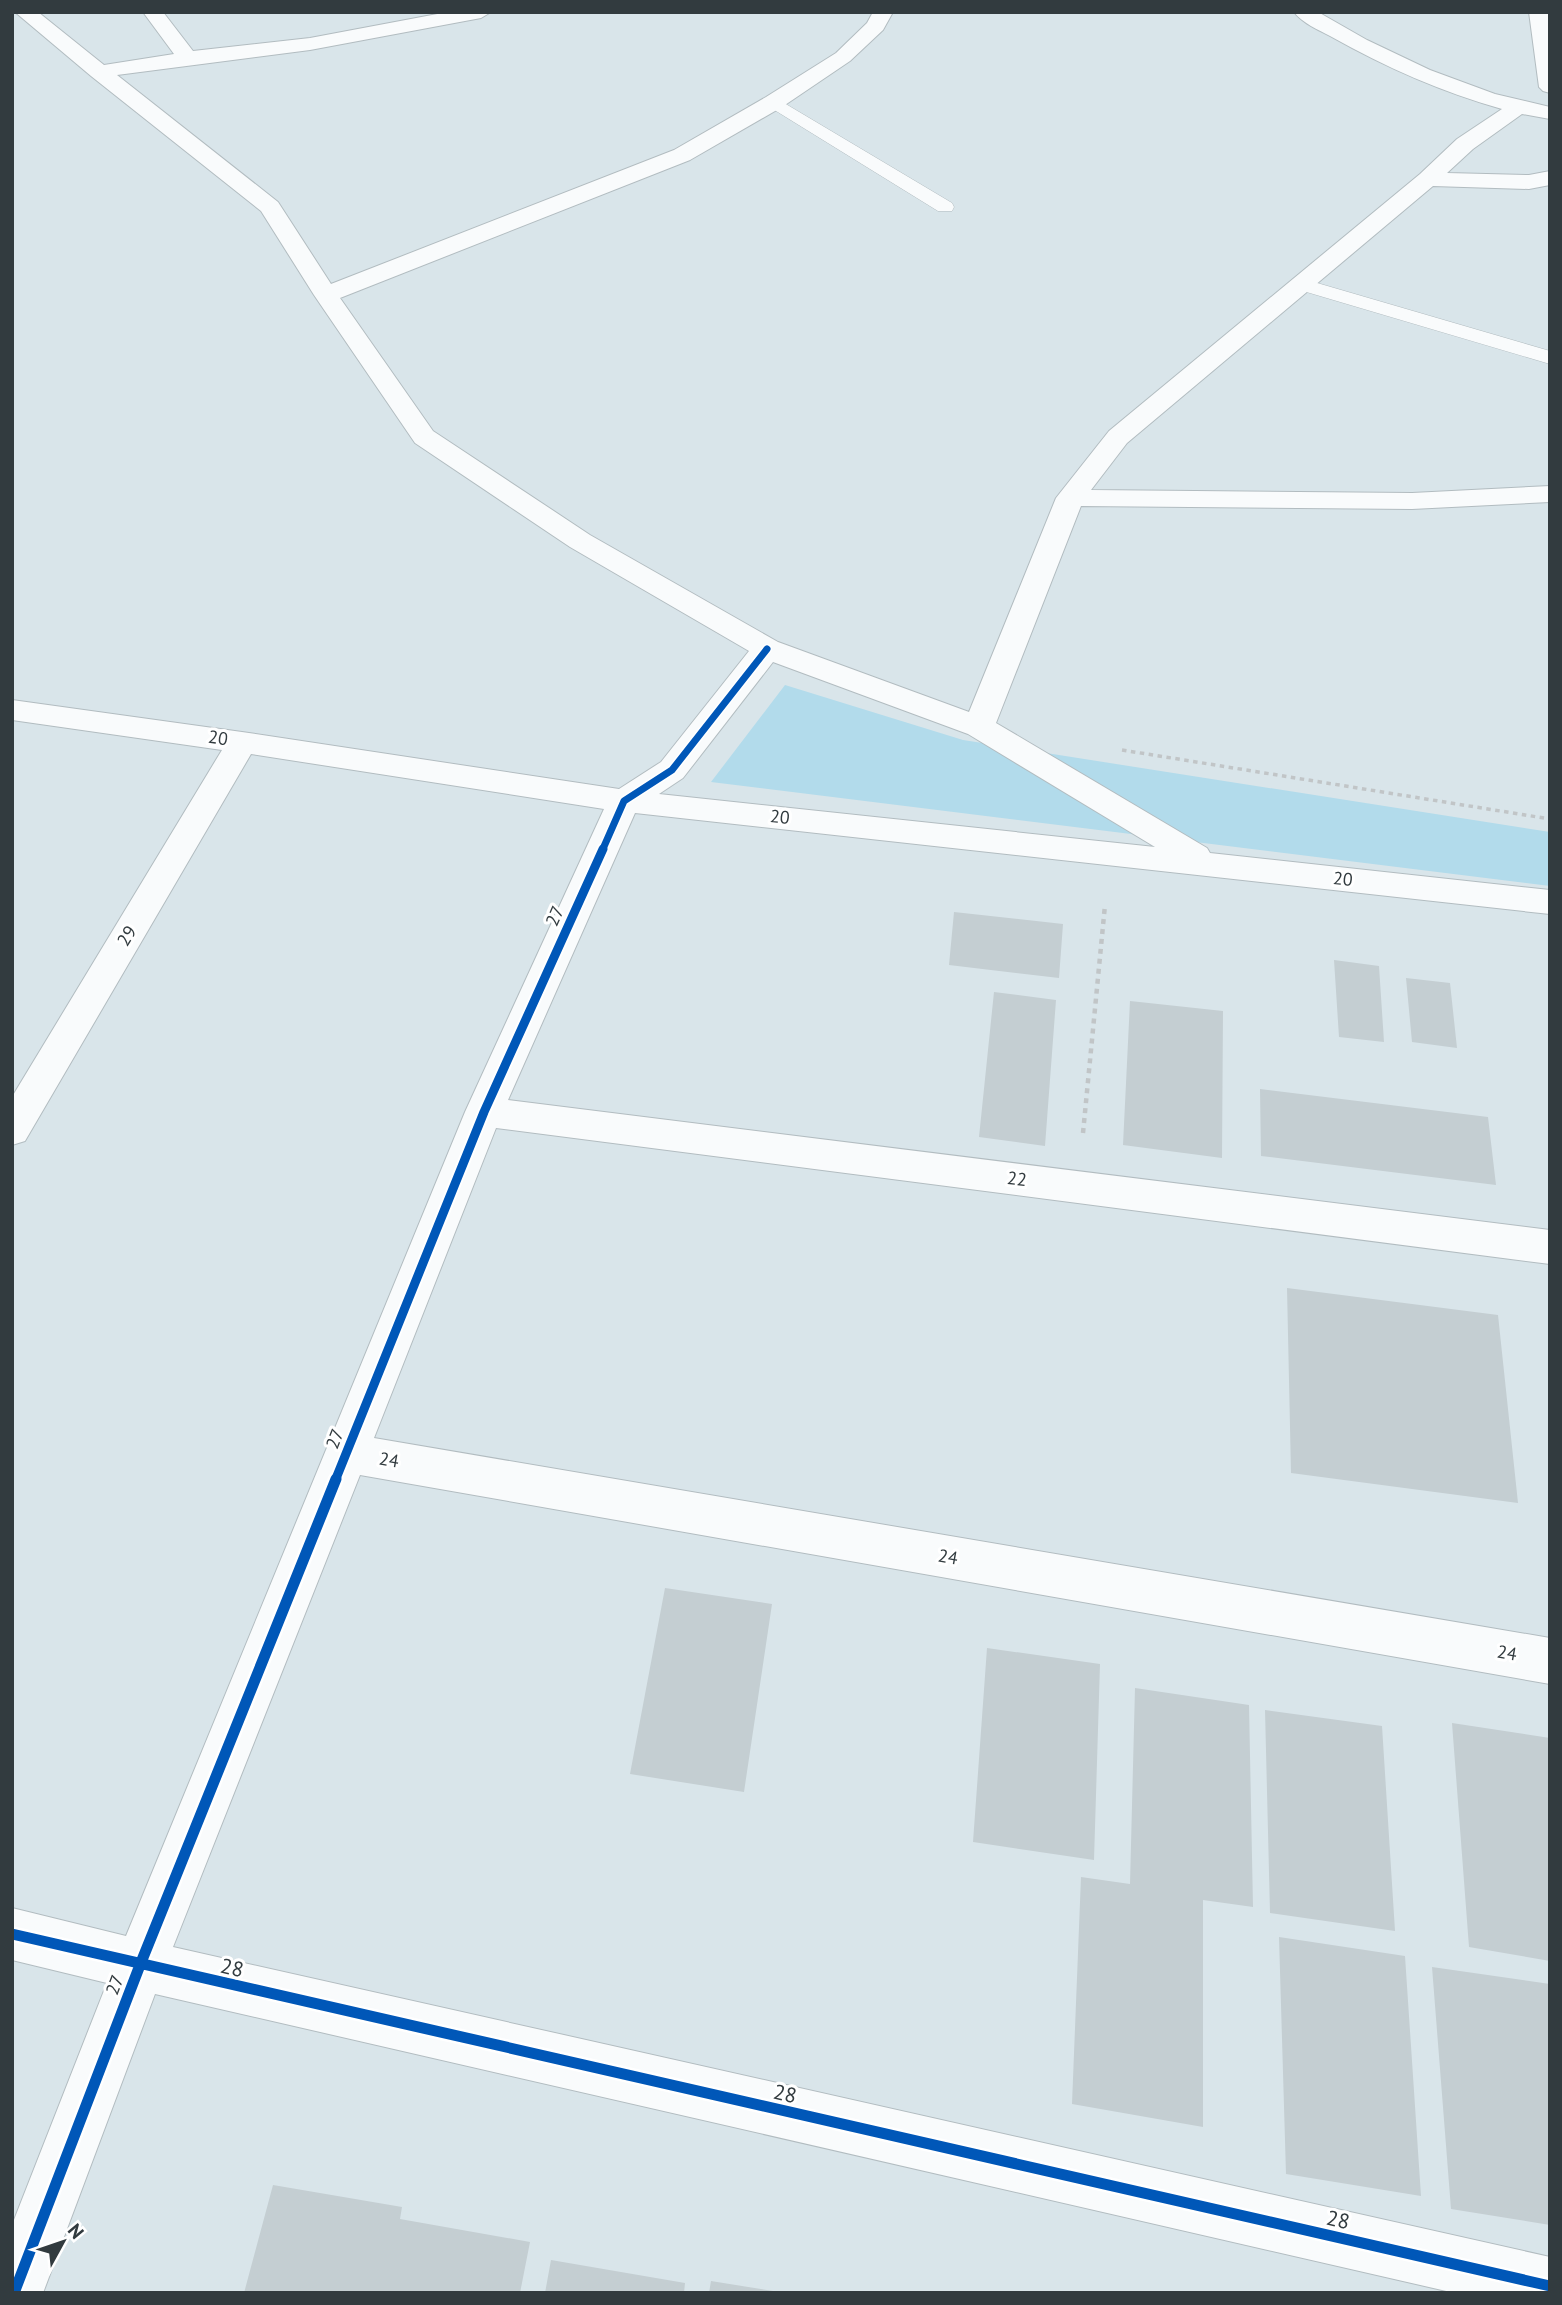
<svg xmlns="http://www.w3.org/2000/svg" width="1562" height="2305" font-family="'PT Sans',sans-serif">
	<style>
		.green { fill: #b2dbeb }
		.building { fill: #c4ced2 }
		.lines { fill: none; stroke-linecap: round; stroke-linejoin: round }
		.service-casing { stroke: #b2bcc0; stroke-width: 1 }
		.minor-casing { stroke: #b2bcc0; stroke-width: 2 }
		.path-far1 { stroke: #c1c5c7; stroke-width: 3.5; stroke-dasharray: 4.5 4.5; stroke-linecap: butt }
		.path { stroke: #c1c5c7; stroke-width: 4.5; stroke-dasharray: 5 5; stroke-linecap: butt }
		.service { fill: #f9fbfc; fill-rule: evenodd }
		.minor { fill: #f9fbfc; fill-rule: evenodd }
		.cycleway-far2-casing { stroke: #fff; stroke-width: 10 }
		.cycleway-far1-casing { stroke: #fff; stroke-width: 13 }
		.cycleway-casing { stroke: #fff; stroke-width: 16 }
		.cycleway-far2 { stroke: #0057b8; stroke-width: 7 }
		.cycleway-far1 { stroke: #0057b8; stroke-width: 9 }
		.cycleway { stroke: #0057b8; stroke-width: 11 }
		.labels { text-anchor: middle; stroke-width: 6; stroke-linejoin: round; paint-order: stroke }
		.street-label { font-size: 18px; fill: #323b3f; stroke: #fff }
		.near-street-label { font-size: 21px; fill: #323b3f; stroke: #fff }
	</style>
	<rect width="100%" height="100%" fill="#d9e5ea"/>
	<path class="green" d="M785 685 963 740 1550 832V886L711 782Z"/>
	<path class="building" d="M954 912 1063 924 1059 978 949 965Z
		M1334 960 1379 966 1384 1042 1339 1037Z
		M1406 978 1450 983 1457 1048 1412 1042Z
		M994 992 1056 1000 1045 1146 979 1137Z
		M1130 1001 1223 1011 1222 1158 1123 1145Z
		M1260 1089 1488 1117 1496 1185 1261 1156Z
		M1287 1288 1498 1315 1518 1503 1291 1473Z
		M665 1588 772 1604 744 1792 630 1774Z
		M987 1648 1100 1664 1094 1860 973 1842Z
		M1135 1688 1249 1705 1253 1907 1203 1900V2127L1072 2104 1081 1877 1130 1884Z
		M1265 1710 1382 1726 1395 1931 1270 1913Z
		M1452 1723 1550 1738V1961L1469 1947Z
		M1279 1937 1405 1956 1421 2196 1286 2174Z
		M1432 1967 1550 1984V2225L1451 2209Z
		M273 2185 402 2207 400 2219 530 2242 520 2293H244Z
		M551 2260 685 2283 684 2293H545Z
		M711 2281 773 2291V2293H709Z"/>
	<g class="lines">
		<g class="service-casing">
			<path id="service" d="M774 97 952 203 954 207 952 211H938L768 106 765 102 768 98Z
				M1300 278 1550 351V364L1293 288 1290 284 1293 280Z"/>
		</g>
		<g class="minor-casing">
			<path id="minor" d="M15 12H38L104 65 174 54 143 12H163L193 51 310 38 448 12H491L481 18 310 50 117 75 278 202 331 284 674 150 766 97 836 53 867 23 873 12H893L883 30 850 61 782 107 690 160 340 298 433 431 590 535 778 642 969 712 1056 498 1109 431 1420 174 1457 139 1502 109C1441 92 1385 67 1330 36 1319 30 1302 23 1294 12H1318L1367 40 1430 70 1495 94 1550 107V119L1522 114 1473 149 1447 173 1529 175 1550 171V185L1529 189 1433 186 1127 443 1091 490 1412 493 1550 486V502L1412 509 1081 506 996 723 1207 848 1210 853 1550 890V914L635 813 508 1100 1550 1230V1264L496 1128 374 1438 1550 1638V1684L360 1475 173 1947 1550 2257V2293H1455L155 1994 43 2293H12V2225L107 1983 12 1960V1908L126 1936 465 1112 604 809 251 754 25 1141 12 1145V1097L222 750 12 720V700L242 732 619 789 661 762 749 651 570 547 415 443 314 295 261 211 91 76ZM773 662 968 734 1155 847 659 794 683 778Z
				M1529 12H1549L1550 93 1543 91 1539 87Z"/>
		</g>
		<path class="path-far1" d="M1122 750 1550 819"/>
		<path class="path" d="M1083 1133 1105 905"/>
		<use href="#service" class="service"/>
		<use href="#minor" class="minor"/>
		<g class="cycleway-far2-casing">
			<path id="cycleway-far2" d="M602 851 624 801 672 770 767 649"/>
		</g>
		<g class="cycleway-far1-casing">
			<path id="cycleway-far1" d="M335 1481 484 1112 603 849"/>
		</g>
		<g class="cycleway-casing">
			<path id="cycleway" d="M12 1934 1550 2286
				M14 2293 140 1965 336 1479"/>
		</g>
		<use href="#cycleway-far2" class="cycleway-far2"/>
		<use href="#cycleway-far1" class="cycleway-far1"/>
		<use href="#cycleway" class="cycleway"/>
	</g>
	<g class="labels">
		<g class="street-label">
			<text transform="translate(218 738) rotate(8)" y="6">20</text>
			<text transform="translate(780 817) rotate(6)" y="6">20</text>
			<text transform="translate(1343 879) rotate(6)" y="6">20</text>
			<text transform="translate(555 916) rotate(-66)" y="6">27</text>
			<text transform="translate(127 936) rotate(-59)" y="6">29</text>
			<text transform="translate(1017 1179) rotate(7)" y="6">22</text>
			<text transform="translate(335 1439) rotate(-68)" y="6">27</text>
			<text transform="translate(389 1460) rotate(10)" y="6">24</text>
			<text transform="translate(948 1557) rotate(10)" y="6">24</text>
			<text transform="translate(1507 1653) rotate(10)" y="6">24</text>
			<text transform="translate(115 1985) rotate(-69)" y="6">27</text>
		</g>
		<g class="near-street-label">
			<text transform="translate(232 1968) rotate(13)" y="7">28</text>
			<text transform="translate(785 2094) rotate(13)" y="7">28</text>
			<text transform="translate(1338 2220) rotate(13)" y="7">28</text>
		</g>
	</g>
	<rect width="1562" height="2305" fill="none" stroke="#323b3f" stroke-width="28"/>
	<g transform="translate(63 2242) rotate(50)" stroke="#ffffff" stroke-width="5" paint-order="stroke">
	<path d="M0-5L12 26L0 18L-12 26Z" fill="#323b3f"/>
	<text y="-10" font-size="19" font-weight="bold" text-anchor="middle" fill="#323b3f">N</text>
	</g>
</svg>
